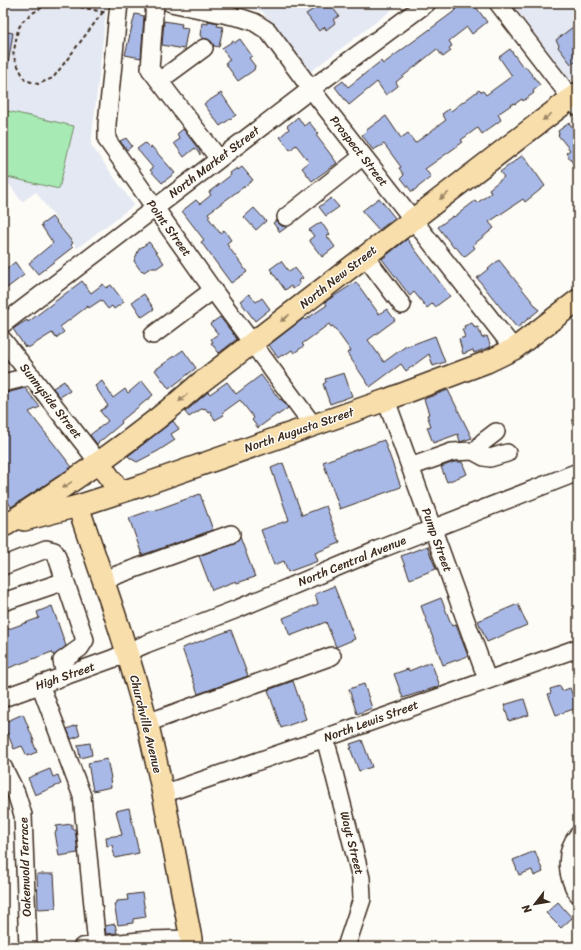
<svg xmlns="http://www.w3.org/2000/svg" width="581" height="950" font-family="Sriracha,sans-serif">
	<style>
		.built { fill: #e4e8f2 }
		.grass { fill: #a8eab3; stroke: #728a68 }
		.building { fill: #a8b9e8; stroke: #3b2a1e }
		.lines { fill: none; stroke-linecap: round; stroke-linejoin: round }
		.minor-casing { stroke: #3b2a1e; stroke-width: 20 }
		.major-casing { stroke: #3b2a1e; stroke-width: 24 }
		.path { stroke: #3b2a1e; stroke-width: 2; stroke-dasharray: 4 3; stroke-linecap: butt }
		.minor { stroke: #fdfcf7; stroke-width: 17 }
		.major { stroke: #f8deab; stroke-width: 21 }
		.oneway { fill: #9a8464 }
		.labels { text-anchor: middle; stroke-width: 3; stroke-linejoin: round; paint-order: stroke }
		.street-label { font-size: 12px; fill: #3b2a1e; stroke: #fdfcf7 }
	</style>
	<rect width="100%" height="100%" fill="#fdfcf7"/>
	<filter id="ink" filterUnits="userSpaceOnUse"><feTurbulence type="fractalNoise" baseFrequency=".025" numOctaves="2"/><feDisplacementMap in="SourceGraphic" scale="8" xChannelSelector="R" yChannelSelector="G"/><feConvolveMatrix kernelMatrix="1 2 1 2 8 2 1 2 1" color-interpolation-filters="sRGB"/></filter>
	<g filter="url(#ink)">
		<path class="built" d="M3 3H107L91 145 134 205 77 248 36 192 22 202 4 177H3Z
			M227 3H401L310 72 262 11Z
			M510 3H578V73L569 80Z"/>
		<path class="grass" d="M3 110 74 126 59 189 3 176Z"/>
		<path class="building" d="M311 3H329L339 16 333 20 335 23 326 30 325 27 319 31 306 14 315 8Z
			M452 3H473L487 22 472 34 467 27 449 41 452 46 449 48 451 51 443 57 437 49 396 82 398 86 386 95 377 82 349 105 335 87 343 81 348 87 381 61 383 64 403 49 456 10Z
			M135 14 144 16 141 58 125 55Z
			M164 21 182 24 181 27 188 28 184 49 162 45Z
			M208 21 218 23 217 26 223 27 219 47 214 46 212 42 208 39 202 38 200 35 202 23 208 24Z
			M578 23V61L571 64 558 47 559 45 556 40Z
			M3 31 13 33 8 64H3Z
			M240 39 252 56 249 58 255 66 254 70 238 81 225 63 230 60 222 48 233 41 234 43Z
			M510 49 523 67 525 66 540 85 533 91 534 93 523 101 522 99 515 104 514 103 498 114 501 120 482 134 478 128 476 129 461 140 463 142 425 169 431 177 412 192 401 178 404 175 399 168 401 167 384 144 373 150 362 135 366 132 365 131 386 116 401 138 408 133 415 143 446 120 442 114 449 109 451 111 479 90 481 92 483 91 486 95 512 76 499 57Z
			M221 93 236 115 220 126 204 104Z
			M298 117 304 126 309 122 318 133 316 135 337 163 312 181 302 168 309 162 296 145 290 150 280 137 289 129 287 126Z
			M569 123 578 135V171L566 153 570 150 558 135 559 134 558 131Z
			M183 129 200 151V155L195 148 184 157 174 143 180 139 177 134Z
			M126 138 132 146 127 150 120 141Z
			M145 143 150 148 152 147 175 173 162 183 150 170 153 168 137 149Z
			M523 155 545 186 525 202 523 199 489 222 494 228 473 245 475 248 464 257 456 247 454 248 438 227 453 216 454 217 475 201 477 203 491 193 489 189 504 177 500 172Z
			M242 167 253 180 208 213 210 216 208 217 220 233 224 230 231 240 227 243 228 246 247 272 231 283 201 242 204 240 182 211 196 200 200 204 211 195 209 192 231 175 230 173 237 168 238 170Z
			M331 198 339 207 326 216 319 207Z
			M379 198 395 218 379 230 362 211Z
			M254 208 266 221 256 230 244 217Z
			M52 217 73 243 71 245 73 247 38 274 29 263 53 243 41 225Z
			M277 220 278 223 282 226 287 227 280 232 273 223Z
			M321 222 330 235 327 236 335 247 322 257 309 240 314 236 309 230Z
			M407 239 450 296 435 307 433 303 427 308 414 292 410 296 382 259Z
			M149 242 164 263 157 268H150L144 272 142 270 141 271 134 261 139 249Z
			M499 260 539 310 517 328 477 278Z
			M281 261 289 272 295 268 303 278 298 281 300 284 293 289 291 286 285 290 270 269Z
			M15 262 24 275 3 291V272Z
			M82 281 91 293 103 284 106 288 111 285 124 302 114 309 112 306 108 309 101 300 89 308 88 306 60 327 64 332 56 338 52 333 28 348 26 346 25 347 13 329 27 320 28 322Z
			M356 282 379 314 387 309 395 320 368 340 384 362 406 346V347L435 336 445 362 433 366 429 354 406 371 401 364 370 387 347 353 351 351 333 326 331 327 329 324 302 344 304 346 294 353 292 350 283 356 282 355 278 358 269 345 304 318 305 320 327 305 325 302Z
			M144 294 154 309 142 317 132 302Z
			M249 294 256 302 262 298 270 309 255 321 240 301Z
			M220 317 237 339 219 353 211 343 213 342 211 339 218 334 210 324Z
			M472 323 475 328 478 327 482 338 487 336 491 347 474 353 473 350 463 354 459 339 465 337 462 329H465L464 326Z
			M183 350 196 368 169 389 155 370Z
			M344 373 352 396 330 404 323 384 326 382 325 379Z
			M261 375 280 400 281 399 288 408 278 415 277 414 258 428 252 420 254 418 240 400 222 413 224 415 215 420 210 411 208 412 205 408 204 409 203 408 189 417 185 412 208 392 210 394 227 382 236 394Z
			M64 381 70 391 60 397 53 388Z
			M102 381 113 398 125 389 128 393 142 381 153 395 121 421 122 423 97 444 90 435 108 421 100 411 108 406 95 386Z
			M25 388 40 407 29 412 72 467 11 507 3 493V394Z
			M448 390 472 438 460 442 458 434 433 443 427 427 431 426 427 415 429 414 424 399Z
			M173 421 179 429 171 434 175 440 158 451 137 462 130 458 128 456Z
			M384 440 401 487 340 509 323 462Z
			M454 462H462L467 474 447 482 441 467Z
			M283 463 302 515 326 506 340 543 315 553 318 561 288 572 284 561 274 565 261 530 289 520 271 468Z
			M200 494 213 530 142 555 129 518 152 510 153 511Z
			M240 537 255 577 237 583 236 581 212 590 199 556 234 543 238 541Z
			M427 546 436 569 410 579 401 556Z
			M334 586 355 639 336 647 326 622 290 636 283 618 318 604 315 594Z
			M441 598 452 626 456 625 468 656 443 665 421 606Z
			M518 604 527 625 487 642 478 621Z
			M52 606 66 646 54 656 52 652 3 670V631L39 618 37 612Z
			M231 630 248 676 198 694 182 648Z
			M431 662 440 686 403 698 394 674 408 669 409 671Z
			M293 681 306 719 281 728 268 690Z
			M364 684 372 708 357 714 349 689Z
			M560 686 562 691 570 688 577 708 556 715 548 694 551 693 550 689Z
			M524 699 529 715 509 721 504 705Z
			M23 714 34 741 33 742 37 752 27 756 22 746 14 749 3 723Z
			M77 725 80 736 71 739 67 729Z
			M362 740 372 767 359 771 350 748H352L350 744Z
			M90 743 92 755 80 758 78 745Z
			M107 759 111 778 110 779 111 787 93 791 88 763Z
			M50 769 53 777 58 775 61 784 35 795 28 778Z
			M129 808 139 853 115 858 112 845 107 846 106 837 122 835 116 811Z
			M72 824V829H75L78 853 59 856 55 832 57 831 56 826Z
			M535 851 543 872 534 876 532 870 519 875 513 860Z
			M37 874H54L56 908 38 909Z
			M142 893 146 917 133 919V923L118 925 114 904 117 903V901L128 900 127 895Z
			M558 902 572 918 561 928 546 913Z
			M115 924 117 933 106 934 105 926Z"/>
		<g class="lines">
			<g class="minor-casing">
				<path id="minor" d="M119 3 107 124V140L213 290 313 425
					M155 3 150 69 219 159
					M171 3 242 18 254 22 268 31 311 89 514 349
					M498 3 578 107
					M159 81 204 48
					M286 217 363 156
					M365 256 402 305
					M3 324 311 89 427 3
					M153 335 213 290
					M3 340 99 463
					M3 383 32 376
					M386 400 487 679
					M476 452 483 442 496 432
					M410 467 452 452 473 451 484 457 490 458 507 453
					M3 566 46 549 54 551 56 554 85 640 80 648 62 661 65 675
					M103 580 231 534
					M3 602 65 581
					M40 684 82 796 97 945
					M3 698 112 659 146 644 237 609 373 552 578 472
					M147 723 332 656
					M325 738 361 878 362 899 346 947
					M3 767 16 793 23 815 28 947
					M163 794 325 738 578 648
					M578 835C564 851 566 877 578 894
					M82 947 149 940 191 939"/>
			</g>
			<g class="major-casing">
				<path id="major" d="M99 463 120 492
					M78 506C102 577 128 649 147 722 165 794 177 867 191 939V947
					M24 520 78 506 140 486 386 400 487 362 514 349 578 300
					M6 525C73 481 140 436 200 383L578 93"/>
			</g>
			<path class="path" d="M103 12 53 78 38 84 25 80 13 56 18 29 23 21 31 14 43 7 76 6 103 12 105 13"/>
			<use href="#minor" class="minor"/>
			<use href="#major" class="major"/>
		</g>
		<defs><path id="oneway-solid" d="M-6-.8H1V-3.2L6.5 0L1 3.2V.8H-6Z"/></defs>
		<g class="oneway">
			<use href="#oneway-solid" transform="translate(547 117) rotate(143)"/>
			<use href="#oneway-solid" transform="translate(444 196) rotate(143)"/>
			<use href="#oneway-solid" transform="translate(285 318) rotate(142)"/>
			<use href="#oneway-solid" transform="translate(183 398) rotate(138)"/>
			<use href="#oneway-solid" transform="translate(67 485) rotate(146)"/>
		</g>
	</g>
	<g class="labels">
		<g class="street-label">
			<text transform="translate(359 151) rotate(52)" y="4">Prospect Street</text>
			<text transform="translate(214 162) rotate(-37)" y="4">North Market Street</text>
			<text transform="translate(169 228) rotate(54)" y="4">Point Street</text>
			<text transform="translate(338 277) rotate(-38)" y="4">North New Street</text>
			<text transform="translate(51 401) rotate(52)" y="4">Sunnyside Street</text>
			<text transform="translate(299 430) rotate(-19)" y="4">North Augusta Street</text>
			<text transform="translate(437 540) rotate(70)" y="4">Pump Street</text>
			<text transform="translate(352 561) rotate(-22)" y="4">North Central Avenue</text>
			<text transform="translate(65 676) rotate(-19)" y="4">High Street</text>
			<text transform="translate(371 721) rotate(-20)" y="4">North Lewis Street</text>
			<text transform="translate(146 724) rotate(76)" y="4">Churchville Avenue</text>
			<text transform="translate(352 843) rotate(76)" y="4">Wayt Street</text>
			<text transform="translate(25 867) rotate(-92)" y="4">Oakenwold Terrace</text>
		</g>
	</g>
	<rect width="581" height="950" fill="none" stroke="#fdfcf7" stroke-width="16"/>
	<rect x="8" y="8" width="565" height="934" fill="none" stroke="#3b2a1e" stroke-width="1.5" filter="url(#ink)"/>
	<g transform="translate(535 904) rotate(239)" stroke="#fdfcf7" stroke-width="3" paint-order="stroke">
	<path d="M0-3L7 15L0 10L-7 15Z" fill="#3b2a1e"/>
	<text y="-6" font-size="11" font-weight="bold" text-anchor="middle" fill="#3b2a1e">N</text>
	</g>
</svg>
